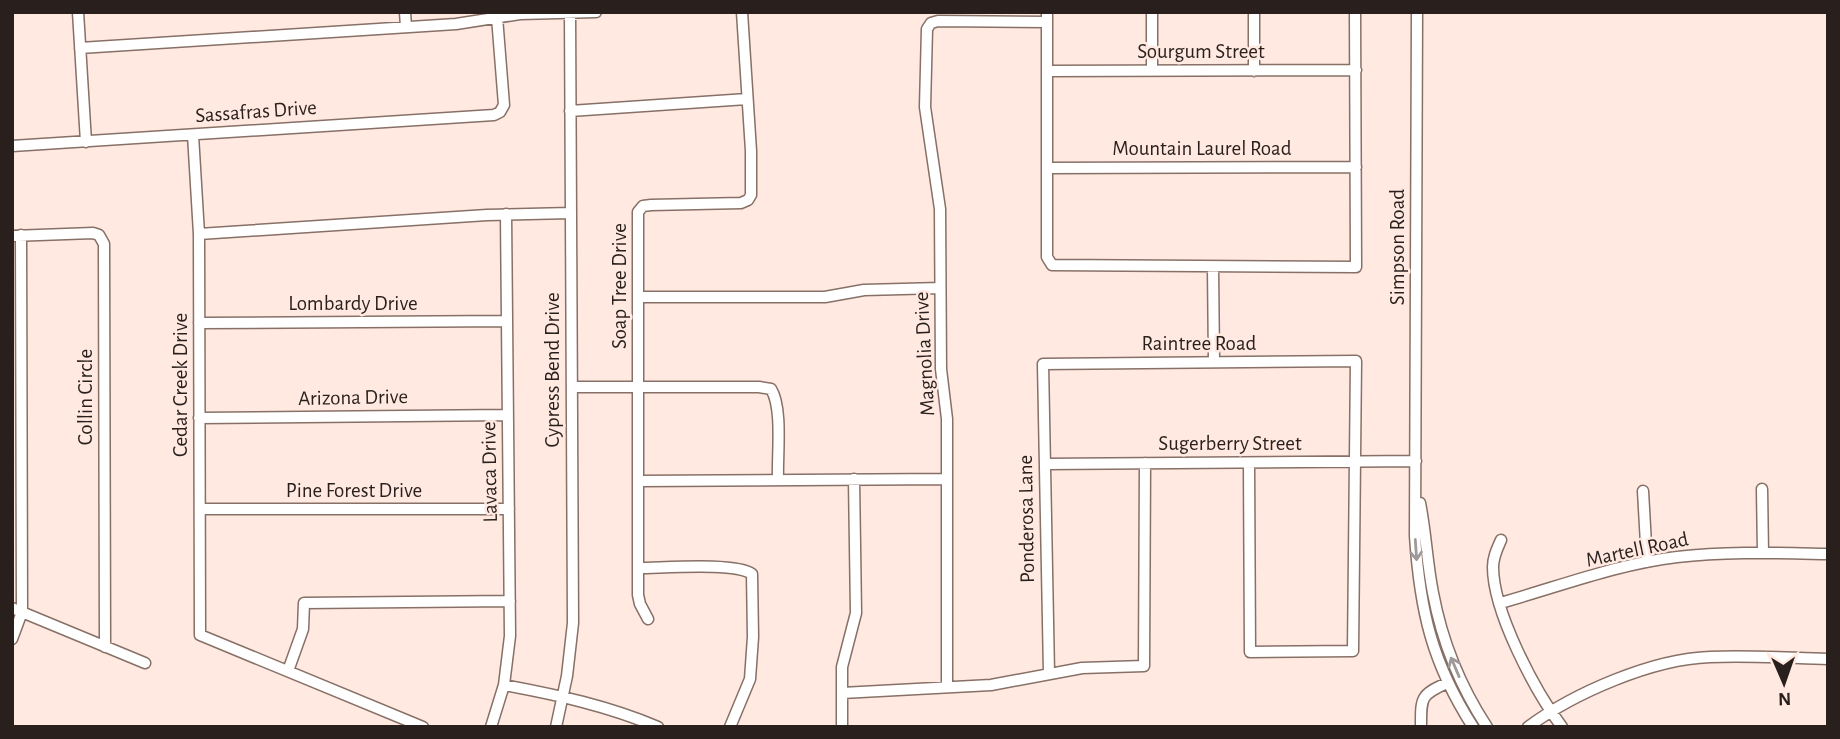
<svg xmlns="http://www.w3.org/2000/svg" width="1840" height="739" font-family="'Alegreya Sans',sans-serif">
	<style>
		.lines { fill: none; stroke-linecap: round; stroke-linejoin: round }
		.minor-casing { stroke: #877066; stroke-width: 13 }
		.minor { stroke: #fff; stroke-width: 10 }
		.oneway { stroke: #9f9a99 }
		.labels { text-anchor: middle; stroke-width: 5; stroke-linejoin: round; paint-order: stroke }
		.street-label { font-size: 21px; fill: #291f1c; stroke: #ffe9e1 }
	</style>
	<rect width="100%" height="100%" fill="#ffe9e1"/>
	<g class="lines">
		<g class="minor-casing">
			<path id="minor" d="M78 12 86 142
				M405 12 406 27
				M1047 12V257L1052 265 1356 267 1355 12
				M1254 12V71
				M1417 12 1415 536C1420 611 1432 663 1473 727
				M80 48 456 24 520 14 596 12
				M1047 71 1356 70
				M1152 71V12
				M570 111 747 99
				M193 135 199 234 200 635 423 727
				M12 146 494 115 500 112 504 105 497 17
				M1047 168 1356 167
				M199 234 487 215 570 213
				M12 236 93 233 99 235 104 244 105 647
				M1213 267 1214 362
				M638 297H825L864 290 940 288
				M199 323 507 321
				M572 387H759L771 389C783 408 777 456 778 479
				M199 418 508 415
				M1045 464 1416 461
				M639 481 947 479
				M1762 489 1763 553
				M1643 491 1647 562
				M1420 503C1426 533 1427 563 1433 593 1442 641 1460 686 1487 727
				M200 509H509
				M1501 540C1497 549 1493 557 1493 567 1493 612 1535 691 1562 727
				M639 568C663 568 736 562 752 574L753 637 750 679 730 727
				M1500 603C1558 587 1617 564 1677 557 1727 551 1778 553 1828 554
				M12 608 145 663
				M648 619 640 604 638 595V212L643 206 651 205 741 203 748 200 751 195V151L742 12
				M12 639 22 612 21 235
				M288 671 303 629 304 603 510 601
				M1049 673 1043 364 1356 361 1353 651 1250 652 1249 463
				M504 685C558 695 608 706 658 727
				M947 686V419L941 369 940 209 925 107 927 29 931 23 938 21 1047 22
				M842 693 991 685 1082 668 1144 666 1145 463
				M491 727 504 685 510 636 506 214
				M556 727 567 676 573 623 570 12
				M842 727V667L856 613 854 479
				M1421 727C1421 698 1420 695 1447 683
				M1528 727C1574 693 1652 659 1710 657 1749 655 1789 658 1828 659"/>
		</g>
		<use href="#minor" class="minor"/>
	</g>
	<defs><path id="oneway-shaft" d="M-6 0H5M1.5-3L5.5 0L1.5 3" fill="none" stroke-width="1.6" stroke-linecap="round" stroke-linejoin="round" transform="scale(1.75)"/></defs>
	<g class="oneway">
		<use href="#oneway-shaft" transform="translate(1416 550) rotate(86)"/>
		<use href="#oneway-shaft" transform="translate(1455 667) rotate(-113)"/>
	</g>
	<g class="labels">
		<g class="street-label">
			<text x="1201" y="58">Sourgum Street</text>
			<text transform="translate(256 111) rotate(-4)" y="7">Sassafras Drive</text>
			<text x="1202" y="155">Mountain Laurel Road</text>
			<text transform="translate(1397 247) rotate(-90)" y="7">Simpson Road</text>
			<text transform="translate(619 286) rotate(-90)" y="7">Soap Tree Drive</text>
			<text x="353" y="310">Lombardy Drive</text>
			<text x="1199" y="350">Raintree Road</text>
			<text transform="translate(924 354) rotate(-93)" y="7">Magnolia Drive</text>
			<text transform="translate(552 370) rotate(-90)" y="7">Cypress Bend Drive</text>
			<text transform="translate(180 385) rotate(-90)" y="7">Cedar Creek Drive</text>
			<text transform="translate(85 397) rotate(-90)" y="7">Collin Circle</text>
			<text transform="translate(353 397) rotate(-1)" y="7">Arizona Drive</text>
			<text x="1230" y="450">Sugerberry Street</text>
			<text transform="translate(489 472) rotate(-91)" y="7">Lavaca Drive</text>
			<text x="354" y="497">Pine Forest Drive</text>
			<text transform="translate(1026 519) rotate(-91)" y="7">Ponderosa Lane</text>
			<text transform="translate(1637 549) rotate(-12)" y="7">Martell Road</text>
		</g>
	</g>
	<rect width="1840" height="739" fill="none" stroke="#291f1c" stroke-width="28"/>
	<g transform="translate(1784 683) rotate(178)" stroke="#ffe9e1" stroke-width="5" paint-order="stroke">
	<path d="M0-5L12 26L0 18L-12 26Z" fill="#291f1c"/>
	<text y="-10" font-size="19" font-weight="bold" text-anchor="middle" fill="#291f1c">N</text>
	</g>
</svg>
